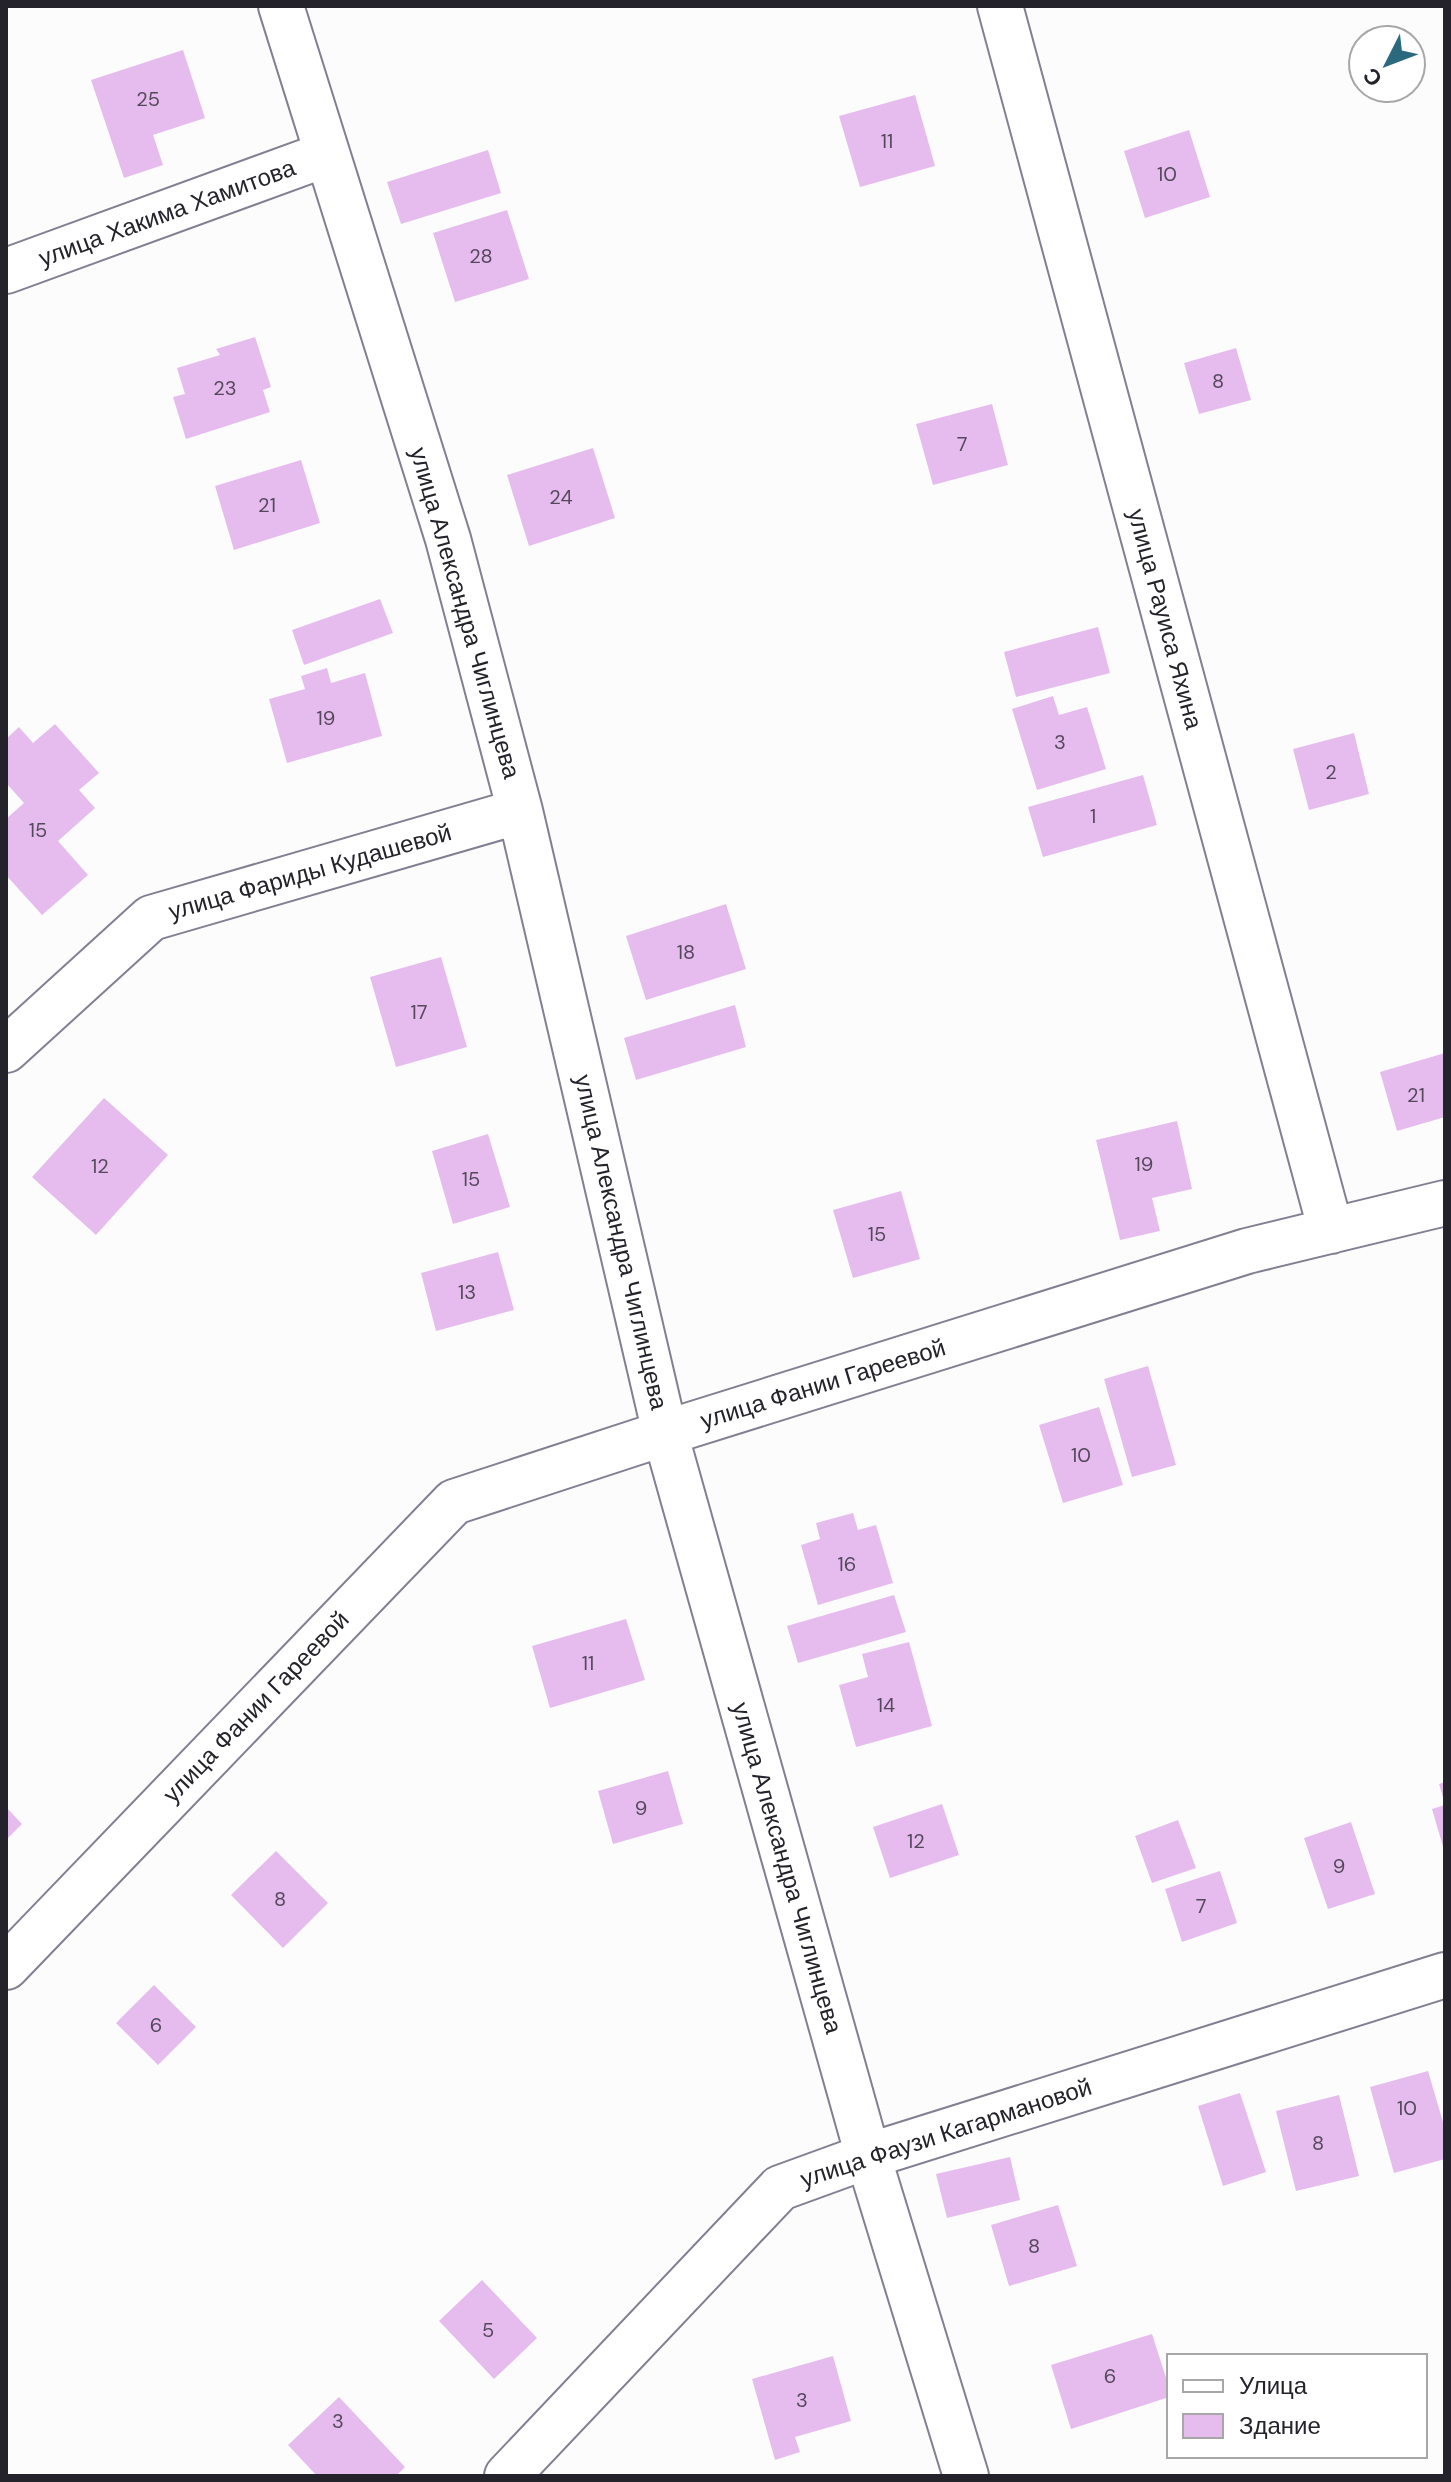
<svg xmlns="http://www.w3.org/2000/svg" width="1451" height="2482" font-family="'DM Sans',sans-serif">
	<style>
		.building { fill: #e6bcef }
		.lines { fill: none; stroke-linecap: round; stroke-linejoin: round }
		.minor-casing { stroke: #837f93; stroke-width: 48 }
		.minor { stroke: #fff; stroke-width: 44 }
		.labels { text-anchor: middle; stroke-width: 6; stroke-linejoin: round; paint-order: stroke }
		.number-label { font-size: 20px; fill: #54485b }
		.street-label { font-size: 24px; fill: #24222a; stroke: #fff }
	</style>
	<rect width="100%" height="100%" fill="#fcfcfc"/>
	<path class="building" d="M183 50 205 118 153 135 163 165 124 178 91 80Z
		M915 95 935 166 860 187 839 116Z
		M1189 130 1210 197 1145 218 1124 151Z
		M488 150 501 193 401 224 387 182Z
		M507 210 529 279 455 302 433 233Z
		M255 337 271 387 263 390 270 412 186 439 173 397 185 394 177 368 220 355 216 349Z
		M1236 348 1251 400 1199 414 1184 363Z
		M992 404 1008 465 933 485 916 424Z
		M593 448 615 518 529 546 507 475Z
		M301 460 320 523 234 550 215 486Z
		M380 599 393 633 304 665 292 630Z
		M1098 627 1110 673 1016 697 1004 652Z
		M327 668 331 683 365 673 382 736 287 763 269 699 305 689 301 676Z
		M1053 696 1059 715 1087 707 1106 769 1037 790 1012 709Z
		M55 724 99 773 79 790 95 808 58 841 88 875 42 915 6 875V819L24 803 6 783V739L19 727 33 743Z
		M1354 733 1369 794 1309 810 1293 749Z
		M1143 775 1157 825 1043 857 1028 807Z
		M726 904 746 969 646 1000 626 936Z
		M441 957 467 1047 396 1067 370 977Z
		M735 1005 746 1047 636 1080 624 1038Z
		M1445 1053V1117L1397 1131 1380 1072Z
		M104 1098 168 1155 96 1235 32 1177Z
		M1177 1121 1192 1189 1152 1198 1160 1231 1120 1240 1096 1140Z
		M488 1134 510 1207 453 1224 432 1151Z
		M901 1191 920 1259 853 1278 833 1210Z
		M498 1252 514 1310 436 1331 421 1273Z
		M1148 1366 1176 1465 1132 1477 1104 1379Z
		M1099 1407 1123 1485 1063 1503 1039 1425Z
		M853 1513 858 1530 876 1525 893 1583 818 1605 801 1545 820 1539 816 1523Z
		M894 1595 906 1632 798 1663 787 1626Z
		M626 1619 645 1680 550 1708 532 1646Z
		M909 1642 932 1726 856 1747 839 1685 868 1677 862 1654Z
		M668 1771 683 1824 613 1844 598 1791Z
		M1445 1782V1801H1444L1439 1784Z
		M942 1804 959 1855 890 1878 873 1827Z
		M1445 1805V1850H1444L1432 1809Z
		M6 1807 22 1824 6 1840Z
		M1178 1820 1196 1868 1152 1883 1135 1836Z
		M1351 1822 1375 1894 1328 1909 1304 1838Z
		M276 1851 328 1903 283 1948 231 1895Z
		M1220 1871 1237 1923 1182 1942 1165 1889Z
		M154 1985 196 2027 158 2065 116 2023Z
		M1428 2071 1445 2129V2159L1394 2173 1370 2087Z
		M1240 2093 1266 2172 1223 2186 1198 2106Z
		M1339 2095 1359 2176 1296 2191 1276 2111Z
		M1010 2157 1020 2200 947 2218 936 2174Z
		M1058 2205 1077 2266 1009 2286 991 2225Z
		M482 2280 537 2338 494 2379 439 2321Z
		M1152 2334 1169 2387V2397L1071 2429 1051 2365Z
		M833 2356 851 2421 795 2437 800 2452 775 2460 752 2379Z
		M339 2397 405 2467 396 2476H317L288 2445Z"/>
	<g class="lines">
		<g class="minor-casing">
			<path id="minor" d="M281 6 448 539 520 811 665 1433 868 2156 966 2476
				M1000 6 1331 1231
				M6 271 327 154
				M6 1050 151 918 520 811
				M6 1967 454 1502 665 1433 1247 1251 1445 1203
				M507 2476 780 2188 868 2156 1445 1975"/>
		</g>
		<use href="#minor" class="minor"/>
	</g>
	<g class="labels">
		<g class="number-label">
			<text x="148" y="106">25</text>
			<text x="887" y="148">11</text>
			<text x="1167" y="181">10</text>
			<text x="481" y="263">28</text>
			<text x="1218" y="388">8</text>
			<text x="225" y="395">23</text>
			<text x="962" y="451">7</text>
			<text x="561" y="504">24</text>
			<text x="267" y="512">21</text>
			<text x="326" y="725">19</text>
			<text x="1060" y="749">3</text>
			<text x="1331" y="779">2</text>
			<text x="1093" y="823">1</text>
			<text x="38" y="837">15</text>
			<text x="686" y="959">18</text>
			<text x="419" y="1019">17</text>
			<text x="1416" y="1102">21</text>
			<text x="1144" y="1171">19</text>
			<text x="100" y="1173">12</text>
			<text x="471" y="1186">15</text>
			<text x="877" y="1241">15</text>
			<text x="467" y="1299">13</text>
			<text x="1081" y="1462">10</text>
			<text x="847" y="1571">16</text>
			<text x="588" y="1670">11</text>
			<text x="886" y="1712">14</text>
			<text x="641" y="1815">9</text>
			<text x="916" y="1848">12</text>
			<text x="1339" y="1873">9</text>
			<text x="280" y="1906">8</text>
			<text x="1201" y="1913">7</text>
			<text x="156" y="2032">6</text>
			<text x="1407" y="2115">10</text>
			<text x="1318" y="2150">8</text>
			<text x="1034" y="2253">8</text>
			<text x="488" y="2337">5</text>
			<text x="1110" y="2383">6</text>
			<text x="802" y="2407">3</text>
			<text x="338" y="2428">3</text>
		</g>
		<g class="street-label">
			<text transform="translate(167 213) rotate(-20)" y="8">улица Хакима Хамитова</text>
			<text transform="translate(465 613) rotate(74)" y="8">улица Александра Чиглинцева</text>
			<text transform="translate(1165 619) rotate(75)" y="8">улица Рауиса Яхина</text>
			<text transform="translate(310 872) rotate(-16)" y="8">улица Фариды Кудашевой</text>
			<text transform="translate(621 1242) rotate(77)" y="8">улица Александра Чиглинцева</text>
			<text transform="translate(823 1384) rotate(-17)" y="8">улица Фании Гареевой</text>
			<text transform="translate(256 1707) rotate(-46)" y="8">улица Фании Гареевой</text>
			<text transform="translate(787 1868) rotate(74)" y="8">улица Александра Чиглинцева</text>
			<text transform="translate(946 2133) rotate(-18)" y="8">улица Фаузи Кагармановой</text>
		</g>
	</g>
	<rect width="1451" height="2482" fill="none" stroke="#24222a" stroke-width="16"/>
	<rect x="1167" y="2354" width="260" height="104" fill="#ffffff" stroke="#a7a7aa" stroke-width="2"/>
	<rect x="1183" y="2380" width="40" height="12" fill="#ffffff" stroke="#a7a7aa" stroke-width="2"/>
	<text x="1239" y="2394" font-size="24" fill="#24222a">Улица</text>
	<rect x="1183" y="2414" width="40" height="24" fill="#e6bcef" stroke="#a7a7aa" stroke-width="2"/>
	<text x="1239" y="2434" font-size="24" fill="#24222a">Здание</text>
	<g transform="translate(1387 64) rotate(228)"><circle r="38" fill="#ffffff" stroke="#a7a7aa" stroke-width="2"/>
	<path d="M0-6L14 30L0 20L-14 30Z" fill="#2a697e"/>
	<text y="-12" font-size="22" font-weight="bold" text-anchor="middle" fill="#24222a">С</text>
	</g>
</svg>
